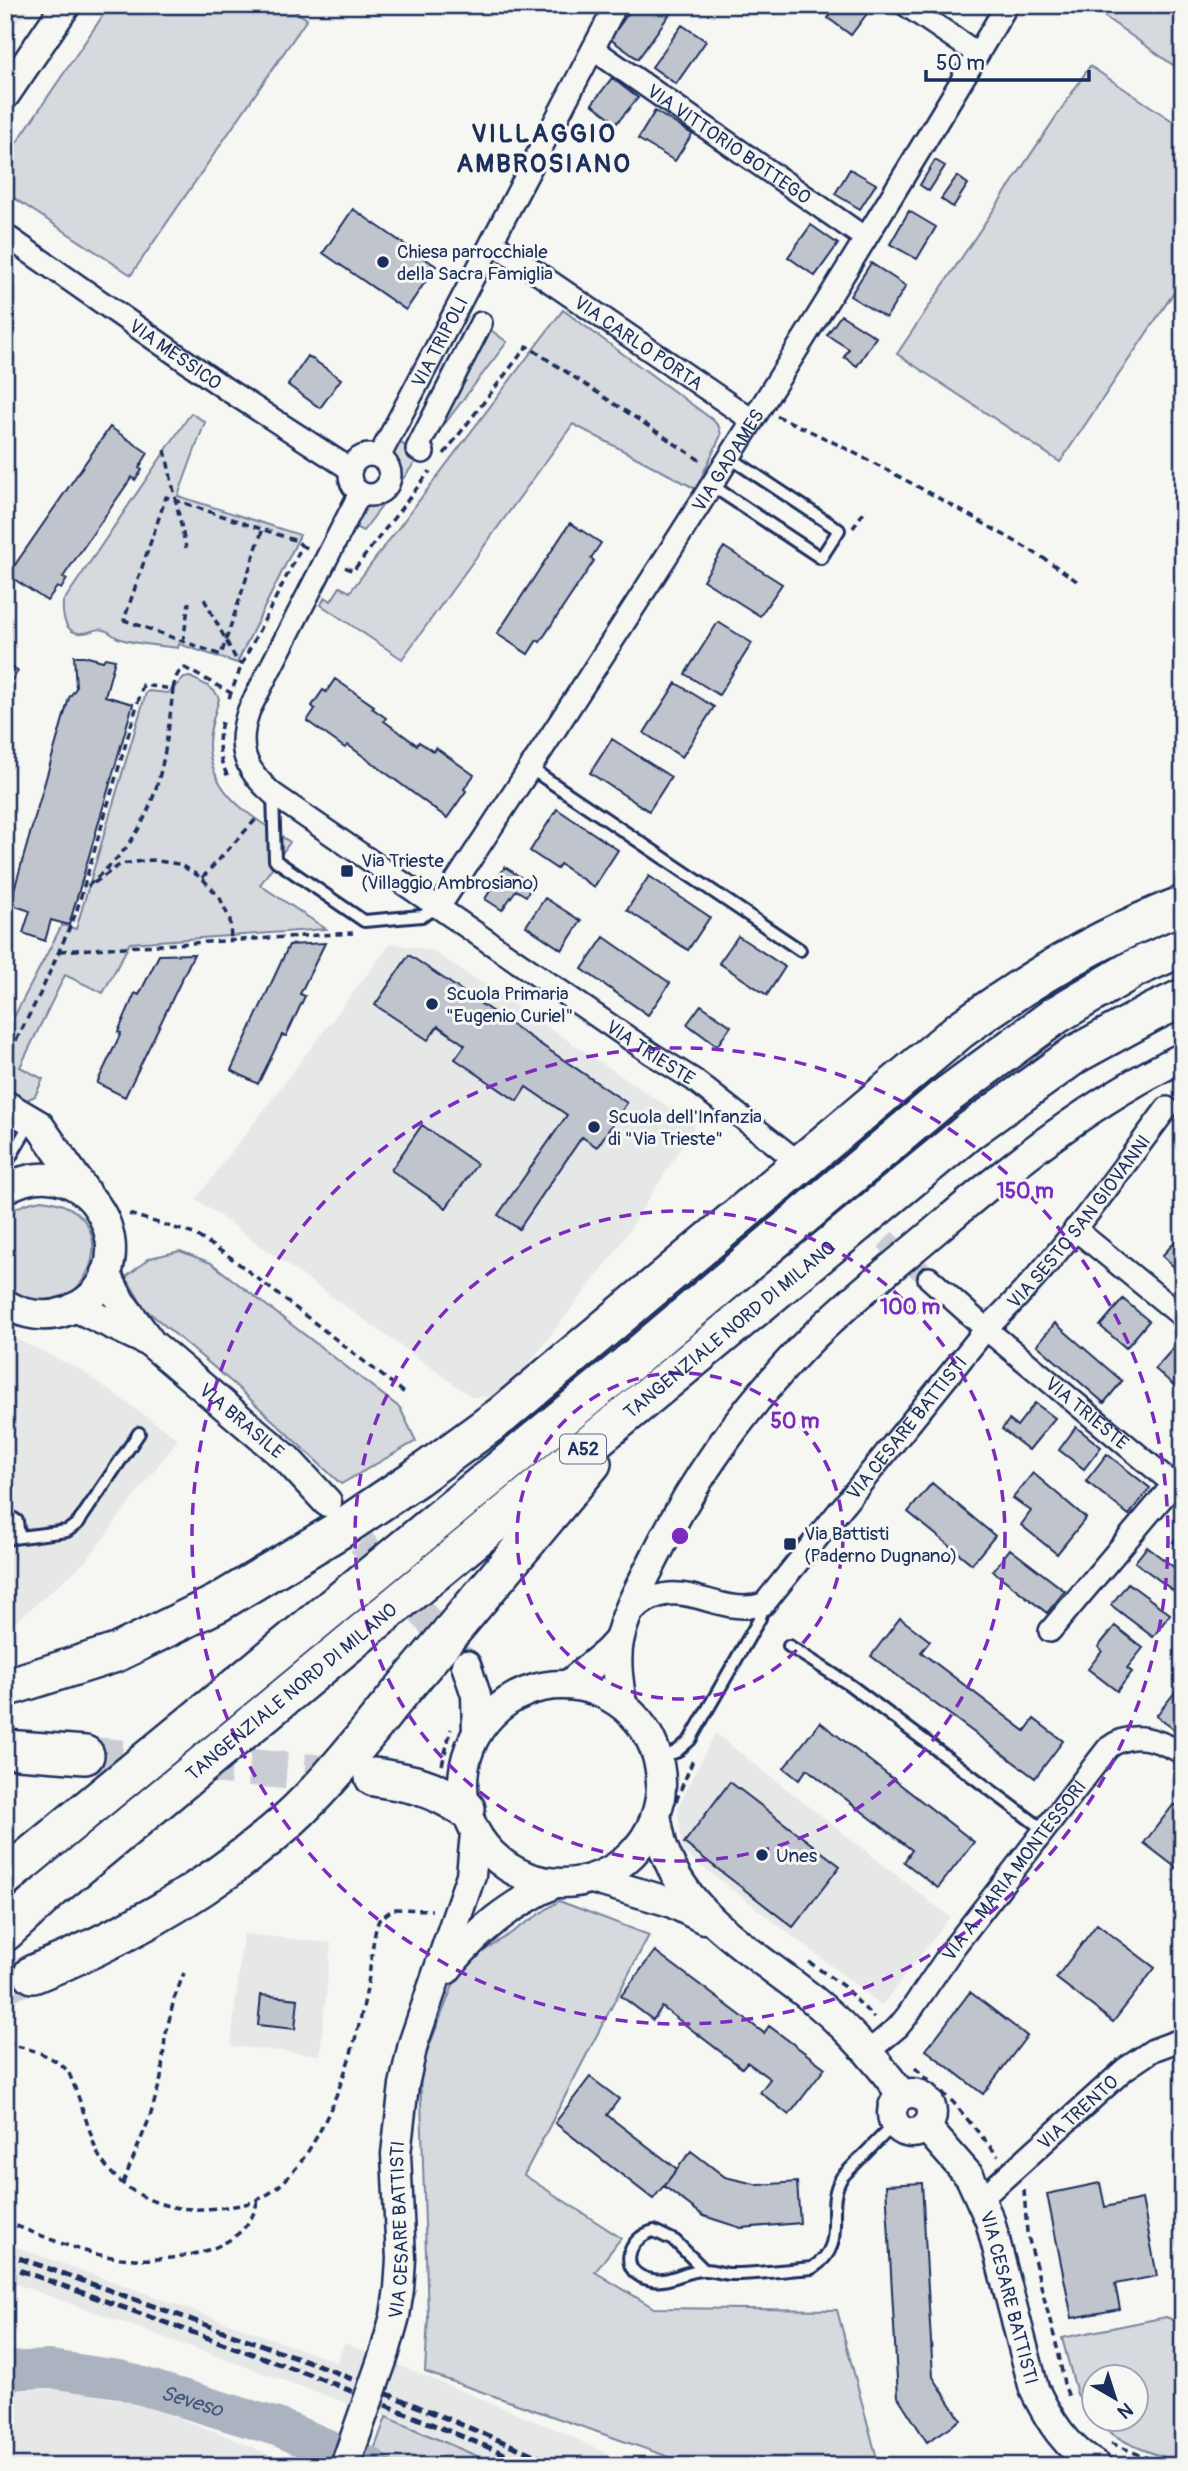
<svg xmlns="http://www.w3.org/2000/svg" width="1188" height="2471" font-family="Pangolin,sans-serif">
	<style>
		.built { fill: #e6e7e7 }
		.green { fill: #d6d9dd; stroke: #78849e; stroke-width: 2 }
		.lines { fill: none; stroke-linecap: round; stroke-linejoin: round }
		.river { stroke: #abb2c0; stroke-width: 38 }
		.building { fill: #c0c4cd; stroke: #1b2f5e; stroke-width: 2 }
		.street-tunnel { stroke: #caced4; stroke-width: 21; stroke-dasharray: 21 10; stroke-linecap: butt }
		.secondary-tunnel { stroke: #caced4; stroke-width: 28; stroke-dasharray: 28 14; stroke-linecap: butt }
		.highway-tunnel { stroke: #caced4; stroke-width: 37; stroke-dasharray: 37 18; stroke-linecap: butt }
		.lane-casing { stroke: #1b2f5e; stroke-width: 16 }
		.street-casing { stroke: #1b2f5e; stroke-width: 26 }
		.secondary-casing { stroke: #1b2f5e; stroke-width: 33 }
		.highway-casing { stroke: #1b2f5e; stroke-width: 42 }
		.path { stroke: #1b2f5e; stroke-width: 3.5; stroke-dasharray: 7 5; stroke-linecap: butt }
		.lane { stroke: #f6f6f2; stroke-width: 10 }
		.street { stroke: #f6f6f2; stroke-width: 21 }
		.secondary { stroke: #f6f6f2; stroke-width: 28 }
		.highway { stroke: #f6f6f2; stroke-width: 37 }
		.rail { stroke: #1b2f5e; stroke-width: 5; stroke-dasharray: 10 5; stroke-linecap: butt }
		.secondary-bridge-casing { stroke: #1b2f5e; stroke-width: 33; stroke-linecap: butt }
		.secondary-bridge { stroke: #f6f6f2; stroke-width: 28 }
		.ring { fill: none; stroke: #7b2cbf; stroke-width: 3.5; stroke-dasharray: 12 9 }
		.poi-dot { fill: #1b2f5e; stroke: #f6f6f2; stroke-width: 2.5 }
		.labels { text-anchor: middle; stroke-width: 6; stroke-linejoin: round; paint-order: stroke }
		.shield { fill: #f6f6f2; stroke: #5d6b8a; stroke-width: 2 }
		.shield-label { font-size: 18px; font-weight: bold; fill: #1b2f5e }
		.street-label { font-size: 19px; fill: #1b2f5e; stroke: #f6f6f2 }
		.poi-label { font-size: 19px; fill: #1b2f5e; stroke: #f6f6f2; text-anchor: start }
		.water-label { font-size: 21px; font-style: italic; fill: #46567b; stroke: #f6f6f2 }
		.district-label { font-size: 26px; font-weight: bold; letter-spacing: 2px; fill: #1b2f5e; stroke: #f6f6f2 }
		.centre { fill: #7b2cbf; stroke: #f6f6f2; stroke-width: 3.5 }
		.ring-label { font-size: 21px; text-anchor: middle; font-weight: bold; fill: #7b2cbf; stroke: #f6f6f2; stroke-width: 6; stroke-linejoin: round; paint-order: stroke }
	</style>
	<rect width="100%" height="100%" fill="#f6f6f2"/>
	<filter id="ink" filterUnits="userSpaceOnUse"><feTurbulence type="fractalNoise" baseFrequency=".0143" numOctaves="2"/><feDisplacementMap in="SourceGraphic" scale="14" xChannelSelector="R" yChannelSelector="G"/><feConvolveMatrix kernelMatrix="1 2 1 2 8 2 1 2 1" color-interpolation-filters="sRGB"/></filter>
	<g filter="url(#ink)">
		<path class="built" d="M5 5H33L5 36Z
			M391 943 433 951 695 1125 616 1251 503 1397H472L196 1199Z
			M5 1334 79 1369 178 1439 87 1560 5 1631Z
			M715 1733 950 1917 882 2005 682 1851 678 1807Z
			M243 1934 331 1943 320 2055 231 2046Z
			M5 2243 337 2362 344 2343 562 2432 632 2466H500L386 2417 5 2280Z
			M61 2389 133 2402 219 2433 295 2466H5V2391Z"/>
		<path class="green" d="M110 5H286L307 19 131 275 5 192V160Z
			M1088 5H1183V72Z
			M1090 66 1183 128V279L1060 462 897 354Z
			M563 310 713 420 719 427 721 435 696 489 573 424 402 659 321 605 325 597 331 601 340 587 350 592Z
			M484 325 507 342 363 531 353 526 362 508 387 493 392 483 393 472 389 460 396 441 418 452Z
			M191 413 205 422 178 496 300 535 237 663 179 644 178 648C159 645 136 645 118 638 113 636 109 631 104 630 96 627 91 633 83 633 65 635 62 616 63 602Z
			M190 677C201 683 215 687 219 699 215 714 208 731 209 747 212 797 254 817 290 842L260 885 326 929 130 943 103 993 65 975 20 1067 43 1079 35 1096 25 1101 5 1088V1034L62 925 76 929 146 693 149 691 168 693 184 678Z
			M41 1200C142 1210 78 1350 5 1285V1218C15 1206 27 1203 41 1200Z
			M180 1251 211 1263 400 1408 416 1441 341 1484 235 1385 144 1308 126 1277 150 1258Z
			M559 1901 649 1935 524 2175 621 2238 595 2272 654 2308 837 2310 879 2466H695L425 2372 428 2318 420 2070 460 1967Z
			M1166 2317 1183 2324V2464C1151 2452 1117 2444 1094 2418H1136V2376H1094V2418L1077 2394 1062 2338Z
			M386 2417 500 2466H399L373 2453Z"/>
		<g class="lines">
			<path class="river" id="s1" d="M5 2371 50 2369 119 2379 280 2428 370 2466"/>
		</g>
		<path class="building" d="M634 5H676L638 59 610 39Z
			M837 5H861L869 11 851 35 828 18Z
			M682 25 706 41 676 84 652 67Z
			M612 78 638 98 617 123 592 104Z
			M655 111 692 134 675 161 638 139Z
			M935 160 945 166 929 191 920 185Z
			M850 169 876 184 860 209 835 194Z
			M957 176 968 184 953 207 941 199Z
			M353 209 436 266 406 310 323 253Z
			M909 211 936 227 917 259 890 244Z
			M811 225 838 244 815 276 788 257Z
			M871 263 906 286 886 318 850 296Z
			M841 315 876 337 857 366 844 357 849 349 827 335Z
			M308 356 341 379 320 408 288 385Z
			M110 427 148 453 139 468 142 470 135 480 132 477 63 577 67 579 61 589 57 587 47 601 8 575Z
			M570 523 601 543 591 558 594 561 540 642 537 640 528 654 497 634Z
			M724 547 782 584 760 616 703 580Z
			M718 622 752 643 719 695 685 674Z
			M74 656H84L103 661 105 658 115 660 105 696 133 704 69 925 51 920 45 941 23 933 30 911 10 904 69 698 76 688Z
			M5 662 18 671 8 686 12 689 5 698Z
			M335 679 374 706 372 708 386 718 384 721 417 745 419 742 434 752 436 748 474 775 464 789 466 791 447 818 348 745 345 748 307 721 315 709 312 706 323 690 326 692Z
			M676 683 714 707 682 757 644 733Z
			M612 739 671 777 649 811 590 773Z
			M557 809 618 850 594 887 560 864 557 869 530 851Z
			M505 867 533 885 526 896 516 890 502 910 485 899Z
			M649 876 710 917 688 950 627 910Z
			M545 898 581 921 562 950 526 926Z
			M738 936 785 967 767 995 719 963Z
			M604 937 670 983 648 1015 582 969Z
			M325 943 300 994 305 996 286 1036 282 1035 258 1084 231 1070 289 945Z
			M194 954 125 1097 97 1083 121 1033 118 1032 135 993 139 995 159 955Z
			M409 955 627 1103 597 1147 582 1137 519 1229 498 1215 567 1115 526 1087 517 1101 455 1059 465 1045 438 1026 428 1040 375 1005Z
			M701 1005 731 1026 717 1046 687 1024Z
			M422 1125 477 1164 446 1208 391 1170Z
			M1183 1233V1275L1162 1256Z
			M1123 1299 1149 1321 1126 1348 1100 1326Z
			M1055 1323 1122 1381 1104 1403 1037 1345Z
			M1177 1344 1183 1349V1393L1155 1369Z
			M1035 1403 1055 1418 1029 1450 1002 1429 1009 1420 1017 1426Z
			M1076 1427 1101 1447 1084 1469 1059 1450Z
			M1107 1454 1150 1488 1129 1515 1086 1481Z
			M1033 1473 1086 1518 1057 1554 1021 1525 1031 1511 1013 1498Z
			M932 1483 995 1536 972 1564 908 1512Z
			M1183 1529V1549L1173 1542Z
			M1147 1547 1183 1574V1598L1135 1562Z
			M1010 1549 1065 1591 1047 1613 993 1571Z
			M1128 1583 1170 1614 1153 1637 1111 1605Z
			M900 1618 930 1641 921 1652 1025 1731 1034 1719 1063 1741 1035 1778 871 1656Z
			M1115 1626 1143 1648 1127 1668 1132 1672 1117 1691 1088 1669 1102 1651 1098 1647Z
			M1183 1682V1729L1179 1733 1156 1716Z
			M820 1722 974 1842 938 1888 904 1862 912 1850 807 1769 799 1780 784 1768Z
			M730 1782 840 1866 793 1927 684 1843Z
			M1174 1804 1183 1812V1873L1144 1843Z
			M1097 1924 1155 1968 1113 2022 1056 1978Z
			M655 1951 764 2033 769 2026 825 2068 789 2115 760 2092 770 2079 747 2062 742 2068 662 2007 653 2020 621 1996Z
			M970 1992 1027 2036 983 2094 926 2050Z
			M261 1995 298 1999 295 2029 258 2025Z
			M590 2077 619 2099 607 2115 677 2169 653 2199 555 2123Z
			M691 2151 725 2177 759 2185 797 2182 800 2223 741 2228 704 2216 664 2186Z
			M922 2183 933 2377 961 2420 927 2442 898 2397 886 2185Z
			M1100 2183 1105 2207 1142 2199 1157 2276 1115 2284 1120 2309 1072 2318 1047 2194Z"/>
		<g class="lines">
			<path class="street-tunnel" d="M792 1158 929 1278"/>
			<path class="secondary-tunnel" d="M334 1510 466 1665"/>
			<path class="highway-tunnel" d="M85 1755 359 1776
				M5 1984 33 1974"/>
			<g class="lane-casing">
				<path id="lane" d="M711 485 821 558 839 530 729 457
					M530 768 800 950
					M273 794 275 860 364 921 422 916 439 907
					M5 1166 31 1122
					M5 1513 17 1521 19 1537
					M5 1539 67 1531 78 1523 139 1433
					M789 1646 850 1685 1044 1830
					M658 1758 676 1752 690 1740 760 1618 764 1604
					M703 2269 675 2241 654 2231C626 2238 617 2274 652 2280 671 2283 687 2269 705 2270 714 2270 722 2274 731 2274 758 2274 785 2270 812 2268 851 2244 822 2209 842 2177L895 2123"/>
			</g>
			<g class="street-casing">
				<g id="street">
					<path d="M906 5 978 54"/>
					<path id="s2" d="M593 49 865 238"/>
					<path id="s3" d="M5 235 226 389 350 469"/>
					<path id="s4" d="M492 242 752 420"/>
					<path d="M423 452 417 449 481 323"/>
					<circle cx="370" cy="475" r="20"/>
					<path id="s5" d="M379 457 616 5"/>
					<path id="s6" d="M360 493 249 710C236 747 244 769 273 794L652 1054 694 1080 788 1154"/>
					<path id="s7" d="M439 907C634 611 825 311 1007 5"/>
					<path d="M1075 1229 1183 1317"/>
					<path id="s8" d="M929 1278 986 1329 1183 1492"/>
					<path id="s9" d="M628 1616C678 1565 713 1620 764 1604L986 1329C1055 1264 1110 1184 1167 1108"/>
					<path d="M1050 1631 1173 1485"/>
					<path id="s10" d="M868 2052 898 2027 907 2016 954 1947 1108 1748C1133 1729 1158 1740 1183 1753"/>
					<path id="s11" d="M981 2199 1125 2069 1153 2050 1183 2039"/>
				</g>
			</g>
			<g class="secondary-casing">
				<g id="secondary">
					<path d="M5 95 66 5"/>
					<path d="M5 1105 39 1125 85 1191"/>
					<path d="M5 1189C95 1138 157 1276 67 1311 46 1319 24 1315 5 1304"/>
					<path id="s12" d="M106 1273 120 1301 152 1344 287 1459 327 1502"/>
					<path d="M75 1307 147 1341"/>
					<path d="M466 1665 476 1695 477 1733"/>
					<circle cx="562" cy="1784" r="99"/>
					<path d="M568 1685 608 1652 619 1640"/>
					<path d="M622 1704C619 1684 615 1662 619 1641 625 1613 641 1585 654 1559 692 1481 742 1411 802 1348 844 1305 891 1268 937 1229 1013 1164 1092 1101 1183 1057"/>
					<path d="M656 1816C659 1828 660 1841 665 1852 689 1918 759 1956 811 1998 846 2026 876 2059 902 2095"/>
					<path d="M592 1879 670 1902 704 1919"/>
					<path d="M446 1970C478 1929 509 1906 555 1883"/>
					<circle cx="912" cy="2113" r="20"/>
					<path id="s13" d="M926 2127 970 2177 990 2221 1034 2389C1049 2420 1066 2448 1097 2466"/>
					<path id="s14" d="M385 2352 395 2316 399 2289 401 2259 396 2154 404 2085 413 2044 471 1875 475 1833"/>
				</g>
			</g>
			<g class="highway-casing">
				<g id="highway">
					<path d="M5 1688 116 1653 218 1603 339 1530 416 1478 502 1415 960 1030C1028 980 1103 935 1183 905"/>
					<path d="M5 1749 85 1755"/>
					<path d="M374 1777C413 1783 433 1787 466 1809"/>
					<path d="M5 1877 623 1368 942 1099 1056 1015 1135 968 1183 947"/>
					<path id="s15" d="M5 1932 52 1889 969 1131 1076 1054 1153 1012 1183 998"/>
					<path d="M33 1974C120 1940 198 1896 270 1836 322 1793 363 1738 405 1687 468 1612 530 1538 592 1463"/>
				</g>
			</g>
			<path class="path" d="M777 416C843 445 906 480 969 515 1008 538 1043 555 1079 583
				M165 450 186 548
				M444 454 527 346 701 461
				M853 528 865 510
				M262 531 221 655 124 620 166 497 297 541 302 546
				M345 567 353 571 430 471
				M204 599 237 661 242 664
				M183 642 189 602
				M173 689C175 680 176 672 185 668L231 693
				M229 698 242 664 302 546 307 548
				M222 722C217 742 218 760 229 778
				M202 878 258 817
				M94 883 121 864 151 860 179 864 202 878 220 898 230 920 231 942
				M60 951 353 933
				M5 1062 40 994 76 913 143 685 173 689C167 747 160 811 119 856 108 868 95 879 84 890
				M129 1214 194 1234 230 1257 406 1394
				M442 1765 451 1729
				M676 1801 693 1760
				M809 1962 843 1986 874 2018
				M5 2044C29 2048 51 2054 68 2071 76 2089 82 2107 88 2126 92 2136 94 2147 99 2156 120 2192 162 2211 202 2209 219 2208 243 2207 259 2199 320 2171 356 2049 367 1988 371 1970 372 1935 379 1920L393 1909 432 1910
				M915 2068 953 2102 998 2156
				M123 2183 150 2117 161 2078 165 2038 174 1999 184 1973
				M1024 2190 1027 2232 1059 2355 1064 2384 1070 2400
				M5 2222C40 2234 76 2252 112 2257 153 2263 226 2259 250 2220 254 2214 256 2206 258 2200
				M1111 2443 1167 2466"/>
			<use href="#lane" class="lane"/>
			<use href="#street" class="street"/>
			<use href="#secondary" class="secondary"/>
			<use href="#highway" class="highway"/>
			<path class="rail" d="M5 2253 318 2365 561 2466
				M5 2265 317 2377 534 2466"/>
			<g class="secondary-bridge-casing">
				<path id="secondary-bridge" d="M345 2466 385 2352"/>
			</g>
			<use href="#secondary-bridge" class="secondary-bridge"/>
		</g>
	</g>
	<g class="ring">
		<circle cx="680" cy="1536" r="163"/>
		<circle cx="680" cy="1536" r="325"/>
		<circle cx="680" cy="1536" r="488"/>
	</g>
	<g class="poi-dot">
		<circle cx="383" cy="262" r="7"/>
		<rect x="340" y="864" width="14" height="14" rx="3.5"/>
		<circle cx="432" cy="1004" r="7"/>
		<circle cx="594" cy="1127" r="7"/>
		<rect x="783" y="1537" width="14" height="14" rx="3.5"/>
		<circle cx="762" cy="1855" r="7"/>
	</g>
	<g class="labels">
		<rect class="shield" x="560" y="1434.5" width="46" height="29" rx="5"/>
		<g class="shield-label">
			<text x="583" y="1455">A52</text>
		</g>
		<g class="street-label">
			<text dy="7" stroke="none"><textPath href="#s2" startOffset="166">VIA VITTORIO BOTTEGO</textPath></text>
			<text dy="7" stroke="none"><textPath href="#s5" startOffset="130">VIA TRIPOLI</textPath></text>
			<text dy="7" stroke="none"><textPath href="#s4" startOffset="178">VIA CARLO PORTA</textPath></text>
			<text dy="7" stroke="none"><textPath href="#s3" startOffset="208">VIA MESSICO</textPath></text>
			<text dy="7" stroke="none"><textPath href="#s7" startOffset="532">VIA GADAMES</textPath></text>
			<text dy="7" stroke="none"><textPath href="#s6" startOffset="796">VIA TRIESTE</textPath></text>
			<text dy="7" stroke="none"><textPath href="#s9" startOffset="640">VIA SESTO SAN GIOVANNI</textPath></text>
			<text dy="7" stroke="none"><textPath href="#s15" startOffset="942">TANGENZIALE NORD DI MILANO</textPath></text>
			<text dy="7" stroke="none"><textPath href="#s8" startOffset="208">VIA TRIESTE</textPath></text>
			<text dy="7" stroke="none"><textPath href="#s12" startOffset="203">VIA BRASILE</textPath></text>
			<text dy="7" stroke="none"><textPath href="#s9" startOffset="371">VIA CESARE BATTISTI</textPath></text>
			<text dy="7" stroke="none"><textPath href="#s15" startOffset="374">TANGENZIALE NORD DI MILANO</textPath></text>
			<text dy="7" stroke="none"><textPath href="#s10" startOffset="234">VIA A. MARIA MONTESSORI</textPath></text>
			<text dy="7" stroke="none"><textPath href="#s11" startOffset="130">VIA TRENTO</textPath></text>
			<text dy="7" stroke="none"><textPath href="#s14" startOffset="124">VIA CESARE BATTISTI</textPath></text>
			<text dy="7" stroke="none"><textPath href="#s13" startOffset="194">VIA CESARE BATTISTI</textPath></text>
		</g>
		<g class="poi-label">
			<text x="397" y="258">Chiesa parrocchiale<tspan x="397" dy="22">della Sacra Famiglia</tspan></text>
			<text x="361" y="867">Via Trieste<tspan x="361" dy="22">(Villaggio Ambrosiano)</tspan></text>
			<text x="446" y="1000">Scuola Primaria<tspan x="446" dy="22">"Eugenio Curiel"</tspan></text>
			<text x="608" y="1123">Scuola dell'Infanzia<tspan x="608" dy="22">di "Via Trieste"</tspan></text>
			<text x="804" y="1540">Via Battisti<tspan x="804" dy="22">(Paderno Dugnano)</tspan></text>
			<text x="776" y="1862">Unes</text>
		</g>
		<g class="water-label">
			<text dy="7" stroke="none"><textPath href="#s1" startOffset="191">Seveso</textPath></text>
		</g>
		<g class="district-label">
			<text x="544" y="142">VILLAGGIO<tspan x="544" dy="30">AMBROSIANO</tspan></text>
		</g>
	</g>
	<circle cx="680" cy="1536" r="10" class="centre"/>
	<g class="ring-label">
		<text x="1025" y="1198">150 m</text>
		<text x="910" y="1314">100 m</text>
		<text x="795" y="1428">50 m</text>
	</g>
	<rect width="1188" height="2471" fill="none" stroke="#f6f6f2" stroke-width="28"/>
	<rect x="14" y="14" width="1160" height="2443" fill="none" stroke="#1b2f5e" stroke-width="2.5" filter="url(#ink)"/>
	<g transform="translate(1115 2398) rotate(141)"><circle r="33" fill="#f6f6f2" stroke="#9ea6b7" stroke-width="2"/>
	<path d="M0-5L12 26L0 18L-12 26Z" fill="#1b2f5e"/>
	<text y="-10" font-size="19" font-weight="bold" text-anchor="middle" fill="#1b2f5e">N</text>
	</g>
	<path d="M926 70v10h163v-10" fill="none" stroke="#1b2f5e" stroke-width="3.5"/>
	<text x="936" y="70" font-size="21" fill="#1b2f5e" stroke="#f6f6f2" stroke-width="5" paint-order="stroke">50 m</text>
</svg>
